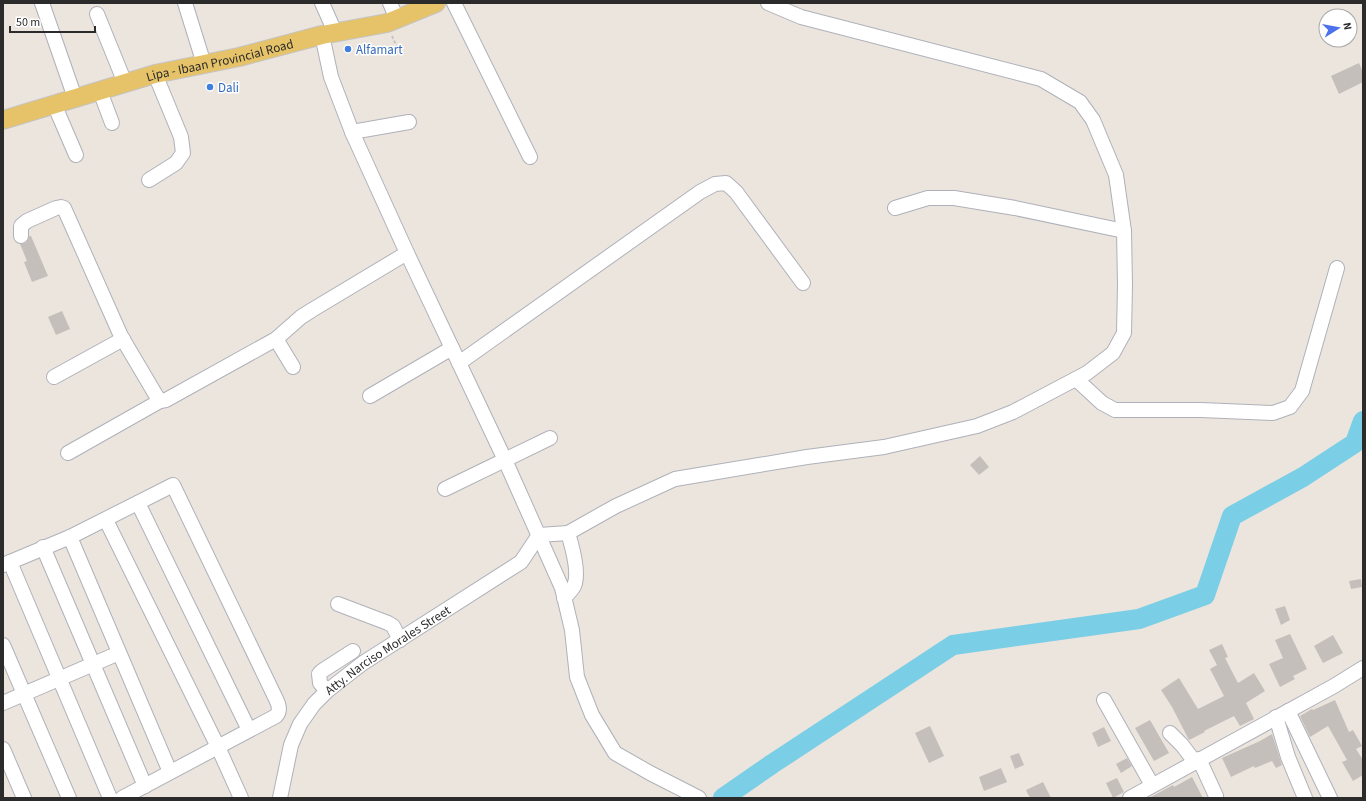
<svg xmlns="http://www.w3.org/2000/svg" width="1366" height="801" font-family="'Source Sans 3',sans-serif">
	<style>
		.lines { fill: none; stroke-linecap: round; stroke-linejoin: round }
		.river { stroke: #7acee5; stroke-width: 20 }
		.building { fill: #c4bfbb }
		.minor-casing { stroke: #afb1ba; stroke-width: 16 }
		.major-casing { stroke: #c4c4c4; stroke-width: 20 }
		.path { stroke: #c4c4c4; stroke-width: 2; stroke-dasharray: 3 2; stroke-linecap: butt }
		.minor { stroke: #fff; stroke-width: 14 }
		.major { stroke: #e6c369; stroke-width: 18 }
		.shop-dot { fill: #3f7fe0; stroke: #fff; stroke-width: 1.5 }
		.labels { text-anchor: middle; stroke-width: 3; stroke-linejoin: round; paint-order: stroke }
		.shop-label { font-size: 13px; fill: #366cbe; stroke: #fff; text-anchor: start }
		.street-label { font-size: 13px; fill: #2b2b2b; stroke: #fff }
	</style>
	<rect width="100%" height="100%" fill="#ece5de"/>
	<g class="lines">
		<path class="river" d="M723 798 772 764 953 645 1139 619 1205 595 1232 516 1303 477 1355 443 1363 421"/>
	</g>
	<path class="building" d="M1359 63 1363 72V82L1339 94 1331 76Z
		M29 236H31L48 276 32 282 24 262 27 261 20 244 26 243Z
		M62 311 70 329 56 335 48 317Z
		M980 456 989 467 979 475 970 465Z
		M1361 579 1362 587 1351 589 1349 581Z
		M1285 606 1290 620 1281 625 1275 609Z
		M1290 634 1307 669 1293 676 1295 679 1280 687 1269 664 1283 658 1275 640Z
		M1333 635 1343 653 1323 663 1314 646Z
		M1222 644 1228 657 1225 658 1238 683 1254 673 1265 691 1246 703 1254 719 1240 726 1234 716 1204 731 1205 732 1189 740 1172 707 1161 690 1179 678 1198 709 1224 696 1210 669 1217 665 1209 650Z
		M1335 700 1349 732 1353 730 1362 746 1356 749 1363 760V775L1353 781 1342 762 1347 760 1328 726 1310 737 1300 716 1312 709 1313 710Z
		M1150 720 1169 753 1154 761 1135 728Z
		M930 726 944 756 929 763 915 733Z
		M1104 727 1111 741 1098 747 1092 733Z
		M1272 734 1282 765 1276 768 1272 761 1255 768 1254 766 1231 777 1222 758 1260 741Z
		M1019 753 1024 765 1015 769 1010 756Z
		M1127 758 1132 766 1121 773 1116 764Z
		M1001 768 1007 782 984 791 979 777Z
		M1192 777 1203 798H1149L1173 785 1174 787Z
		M1117 778 1124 792 1113 798 1106 783Z
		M1043 782 1051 798H1030L1026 790Z"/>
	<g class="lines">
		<g class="minor-casing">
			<g id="minor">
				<path d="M42 3 75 98"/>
				<path d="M185 3 204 64"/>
				<path d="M322 3 335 32"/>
				<path d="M390 3 397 19"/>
				<path d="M454 3 530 157"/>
				<path d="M97 14 125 83"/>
				<path d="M322 35 331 77 352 132 407 253 505 460 562 588 572 630 577 677 592 715 615 753 650 773 699 798"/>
				<path d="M100 91 112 123"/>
				<path d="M54 104 76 155"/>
				<path d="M352 132 409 122"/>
				<path d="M149 180 176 163 183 153 181 137 155 74"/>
				<path d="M895 208 928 198H954L1015 208 1124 231"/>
				<path d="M21 236V226L27 221 56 208 61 207 64 208 121 336 157 397 160 401 166 400 276 339 301 317 312 310 407 253"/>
				<path d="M276 339 293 367"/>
				<path d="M459 363 700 192 715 184 726 183 736 192 803 283"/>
				<path d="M54 377 123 339"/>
				<path d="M1076 379 1102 403 1115 410H1201L1273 413 1290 407 1302 391 1337 268"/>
				<path d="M370 396 452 348"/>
				<path d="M68 453 160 401"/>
				<path d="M445 489 550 438"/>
				<path d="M138 503 249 730"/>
				<path d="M106 520 218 747 241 798"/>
				<path d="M539 535 568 533 616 506 675 479 807 457 884 447 977 426 1013 412 1087 373 1113 353 1124 333 1125 285 1124 231 1116 175 1093 120 1080 102 1041 79 801 17 768 3"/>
				<path d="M70 537 170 772"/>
				<path d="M43 547 145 786"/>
				<path d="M10 562 110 798"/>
				<path d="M3 565 70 537 173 485 276 699C279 705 281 711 276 716L122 798"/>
				<path d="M564 598C567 595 572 590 574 586 580 573 572 546 568 533"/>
				<path d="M338 604 388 623 393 626 400 640"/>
				<path d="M3 645 69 798"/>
				<path d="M327 691 320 683 319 674 322 671 353 651"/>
				<path d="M1104 700 1152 785"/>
				<path d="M3 703 119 653"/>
				<path d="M1288 711 1330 798"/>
				<path d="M1276 717 1288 757 1305 798"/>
				<path d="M1170 733 1182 745 1195 762"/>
				<path d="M3 749 24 798"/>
				<path d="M1199 759 1216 796"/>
				<path id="s1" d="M280 798 291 745 300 724 314 704 327 691 363 663 521 562 539 535"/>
				<path d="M1130 798 1334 686 1363 668"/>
			</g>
		</g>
		<g class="major-casing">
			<g id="major">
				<path id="s2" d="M3 120 155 74 239 57 322 35 387 23 436 3"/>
			</g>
		</g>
		<path class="path" d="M392 36 400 54"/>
		<use href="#minor" class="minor"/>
		<use href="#major" class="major"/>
	</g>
	<g class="shop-dot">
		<circle cx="348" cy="49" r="4"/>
		<circle cx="210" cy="87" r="4"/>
	</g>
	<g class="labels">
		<g class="shop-label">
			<text x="356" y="54">Alfamart</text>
			<text x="218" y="92">Dali</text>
		</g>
		<g class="street-label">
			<text dy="5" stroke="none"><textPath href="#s2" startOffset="225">Lipa - Ibaan Provincial Road</textPath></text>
			<text dy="5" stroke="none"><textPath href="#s1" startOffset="193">Atty. Narciso Morales Street</textPath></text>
		</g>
	</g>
	<rect width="1366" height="801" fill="none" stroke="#2b2b2b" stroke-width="8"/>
	<g transform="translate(1338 28) rotate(79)"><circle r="19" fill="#ffffff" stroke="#aaaaaa"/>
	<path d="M0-3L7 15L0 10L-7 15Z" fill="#4b71ec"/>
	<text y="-6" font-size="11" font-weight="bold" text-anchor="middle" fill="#2b2b2b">N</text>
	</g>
	<path d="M10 26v6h85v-6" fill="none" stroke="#2b2b2b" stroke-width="2"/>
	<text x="16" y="26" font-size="12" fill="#2b2b2b" stroke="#ffffff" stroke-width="3" paint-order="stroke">50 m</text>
</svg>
